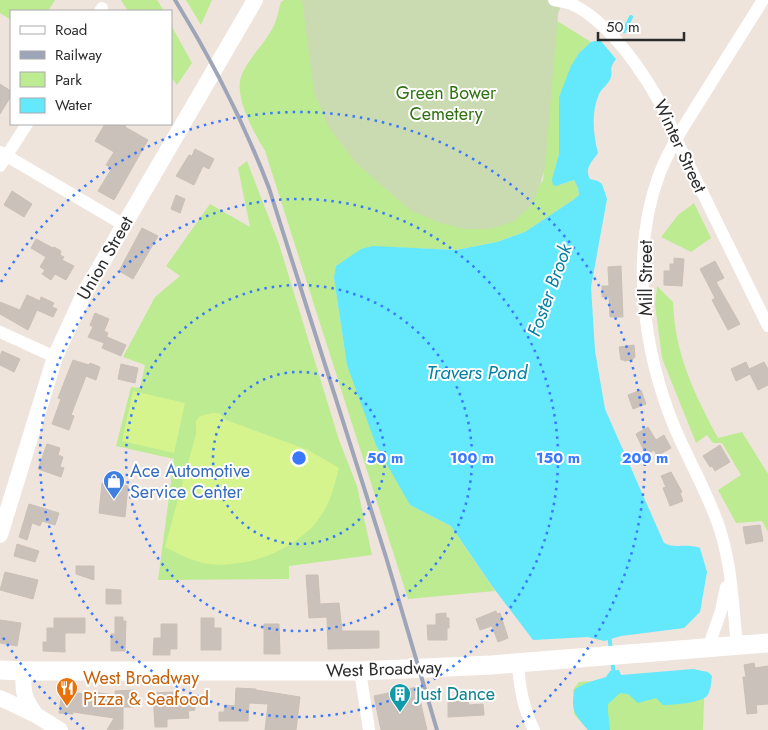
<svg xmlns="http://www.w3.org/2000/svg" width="768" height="730" font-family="Jost,sans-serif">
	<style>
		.green { fill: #bceb92 }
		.cemetery { fill: #cbdbb1 }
		.pitch { fill: #d6f48d }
		.water { fill: #63e8fc }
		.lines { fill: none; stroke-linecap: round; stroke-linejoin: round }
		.stream { stroke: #63e8fc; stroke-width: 4 }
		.building { fill: #cac1bb; stroke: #cac0b5 }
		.minor { stroke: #fff; stroke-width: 12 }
		.tertiary { stroke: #fff; stroke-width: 16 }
		.secondary { stroke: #fff; stroke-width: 19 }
		.rail { stroke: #9ea5b8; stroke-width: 4 }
		.ring { fill: none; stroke: #3978ff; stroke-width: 2.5; stroke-dasharray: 2.5 5 }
		.labels { text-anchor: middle; stroke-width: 4; stroke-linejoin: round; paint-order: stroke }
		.park-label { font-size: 18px; fill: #327212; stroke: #fff }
		.street-label { font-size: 18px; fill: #2b2b2b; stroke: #fff }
		.shop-label { font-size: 18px; fill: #366cbe; stroke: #fff; text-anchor: start }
		.food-label { font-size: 18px; fill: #c56008; stroke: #fff; text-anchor: start }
		.culture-label { font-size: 18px; fill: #0d838f; stroke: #fff; text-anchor: start }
		.water-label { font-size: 19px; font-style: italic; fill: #0180a3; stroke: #fff }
		.centre { fill: #3978ff; stroke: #fff; stroke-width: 2.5 }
		.ring-label { font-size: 15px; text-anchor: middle; font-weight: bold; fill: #3978ff; stroke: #fff; stroke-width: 4; stroke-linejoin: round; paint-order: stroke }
	</style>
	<rect width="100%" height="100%" fill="#efe4dc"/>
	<path class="green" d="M0 0H55L48 11H11V20L0 13Z
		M121 0H157L164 11H128Z
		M186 0H212L201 25Z
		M284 0H462L535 192 543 180 545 160V32L554 19 591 42 579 53 559 97V154L553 176 560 185 574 180 578 188 579 195 573 200 525 232 497 242 456 250 388 247 334 278 347 365 410 505 451 526 495 591 408 599 265 151C254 132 231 94 243 72 250 57 263 45 271 31 277 22 278 11 281 2Z
		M171 25 192 63 177 85 171 77Z
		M247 161 279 244 339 440 357 486 372 555 289 566V579L158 580 174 459 116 446 131 387 140 388 145 365 123 357 155 297 180 276 166 266 210 204 250 227 238 168Z
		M694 203 711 238 691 252 661 237 678 215Z
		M657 286 673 302C675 355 694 393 718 438L742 432 768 474V532L762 521 736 523 718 490 741 475 722 443H713L707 435 696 443 662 358 655 305Z
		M705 673 703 730H588L574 714 573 690 579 682Z"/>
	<path class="cemetery" d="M302 0H563L558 14 545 168 539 188 530 207 513 222 489 229H465L441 223 411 211 356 163 329 128 314 92Z"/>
	<path class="pitch" d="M133 391 185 403 174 453 122 441Z
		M213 413H219L226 420 308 450 339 468C335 482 332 497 325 509 305 547 250 569 209 564 193 562 179 554 165 547L196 434V421L200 416Z"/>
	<path class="water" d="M600 40 616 59C608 70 613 69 611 77 609 84 602 88 599 94 591 112 593 134 598 153 592 162 584 168 590 179L598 181 602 184 607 199 591 287 595 351 605 409 664 543C675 549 686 543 700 548L707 572 700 612 684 628 621 636 604 641 588 637 533 640 492 586 451 526 410 505 376 445 347 365 334 278 336 266 361 249 373 246 456 250 497 242 525 232 573 200 579 195 578 188 574 180 556 186 553 185 552 179 559 154V97L571 66 579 53 591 42Z
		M693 669 708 672 712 676C711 683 711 691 707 696 700 703 673 705 663 705L656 698 638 703 628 694 620 693 608 704V712L610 730H588C575 714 570 711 575 689 584 683 596 680 606 677L610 671 619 670 621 675Z"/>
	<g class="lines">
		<path class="stream" d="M624 31 631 17
			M609 635 611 650
			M612 660 614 675"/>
	</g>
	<path class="building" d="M0 84 11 91V96L0 114Z
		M105 124H126L125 127 148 140 114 200 98 191 112 168 106 165 114 152 95 141Z
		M195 149 214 159 209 169 203 166 194 185 176 176 189 155 192 156Z
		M12 191 32 204 24 217 4 205Z
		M176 195 185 199 180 213 171 209Z
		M142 228 158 236 133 279 119 271Z
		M36 239 53 248 54 247 61 251 60 255 64 257 62 260 74 266 66 280 55 274 51 280 42 274 45 270 40 267 46 257 31 248Z
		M674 258 684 259 682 286 664 285V271H670V264H674Z
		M715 261 724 278 716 282 740 324 728 330 712 300 715 298 700 269Z
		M621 266 623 317H610L609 297H602V286H609L608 267Z
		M27 295 40 301 41 297 54 303 52 307 57 309 53 317 37 310 28 330 0 314V302L20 310Z
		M95 313 109 319 104 331 108 333 104 343 88 337 93 327 90 325Z
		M107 337 126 345 121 356 102 348Z
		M634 345 635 357 633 358V360L624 361V360H621L619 347Z
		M2 351 20 359 14 372 0 365V356Z
		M73 360 89 365 90 363 100 367 96 380 86 376 71 415 74 416 69 430 52 424 61 399 58 398Z
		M746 362 749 369 764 362 768 369V385L758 390 750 374 736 381 731 369Z
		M121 364 138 368 135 383 118 379Z
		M641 390 646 404 633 409 628 395Z
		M648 427 656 440 664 435 671 448 657 456 654 450 646 455 636 434Z
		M47 444 60 448 58 455 63 457 60 467 64 468 61 477 38 469Z
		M720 445 730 462 715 471 712 466 710 467 703 456Z
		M671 472 682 492 680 493 683 501 670 506 663 488 666 487 661 476Z
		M102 483 128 486 125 517 99 513Z
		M29 504 59 513 55 525 42 521 40 526 32 523 27 540 19 537Z
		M760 525 763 541 746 544 743 527Z
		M17 544 39 551 35 562 14 556Z
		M76 566H94V580L76 574Z
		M5 572 38 580 33 599 0 590Z
		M306 575H318L320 604 339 603 342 631H379V648L328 649 327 617 309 618Z
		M106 589 121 590V604H106Z
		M496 611 497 614 500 613 508 638 498 642 492 626 480 630 476 619Z
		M446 613V618H449V628H447V640H428L427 625H436V614Z
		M115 617H123V621H126L125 651H111V634H115Z
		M54 618H85V633H65V652L43 651V642H47V628H54Z
		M201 618H214V628H221V650H201Z
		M0 620 21 623 17 646 0 643Z
		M161 624H177V649H170V655H153L154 638H161Z
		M264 624H279L280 654H264Z
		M754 663 755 668 768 666V704L756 705 757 713 747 714 743 677H746L744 665Z
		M417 687 427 730H381L374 696Z
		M236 688 256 689V690L300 697 296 730H265L268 704 249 703 248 721H219V712H224L225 705 235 706Z
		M134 690V707H123V729L107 730 114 718 73 712V714L59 713 62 691 84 694 85 691 115 695V691Z
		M173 692 174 698 195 697V710L188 711 189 718 167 719V727H155L153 693Z
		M468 701 469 705 483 704 484 715 448 717V702Z"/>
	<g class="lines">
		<path class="minor" d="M554 0C559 1 564 2 569 3 613 21 662 96 676 139L768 326
			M100 11 102 8
			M0 152 124 225
			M0 166 27 124
			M0 332 55 357
			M737 645C733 608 732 569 721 533 710 496 689 462 674 426 643 350 630 253 659 175 669 149 684 126 699 102 720 68 742 34 763 0
			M708 648 721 611 726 587
			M518 662C519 687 523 708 534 730
			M360 671 369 730"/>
		<path class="tertiary" d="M0 535 55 357 84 294 255 0
			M24 671C22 692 24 699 36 715
			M0 698 36 715 60 730"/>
		<path class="secondary" d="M0 670 24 671H360L491 665 768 643"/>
		<path class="rail" d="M175 0C212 60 244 123 269 188L386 557 437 730"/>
	</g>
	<g class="ring">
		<circle cx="299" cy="458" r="86"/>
		<circle cx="299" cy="458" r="173"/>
		<circle cx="299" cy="458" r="259"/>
		<path d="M84 729A346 346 0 0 1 1 634M1 282A346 346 0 1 1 514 729"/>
	</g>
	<defs>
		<g id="shop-pin" transform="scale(1.125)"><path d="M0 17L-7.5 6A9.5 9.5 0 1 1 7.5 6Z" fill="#3f7fe0" stroke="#fff"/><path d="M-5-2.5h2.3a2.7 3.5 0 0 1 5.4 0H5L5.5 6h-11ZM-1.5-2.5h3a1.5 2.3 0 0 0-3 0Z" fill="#fff"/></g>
		<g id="restaurant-pin" transform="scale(1.125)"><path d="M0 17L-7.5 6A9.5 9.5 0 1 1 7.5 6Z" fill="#e8710a" stroke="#fff"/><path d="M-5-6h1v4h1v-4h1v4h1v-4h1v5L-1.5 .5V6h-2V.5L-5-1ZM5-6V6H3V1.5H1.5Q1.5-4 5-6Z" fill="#fff"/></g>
		<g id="building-pin" transform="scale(1.125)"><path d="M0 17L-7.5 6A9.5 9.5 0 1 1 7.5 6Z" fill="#0f9aa8" stroke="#fff"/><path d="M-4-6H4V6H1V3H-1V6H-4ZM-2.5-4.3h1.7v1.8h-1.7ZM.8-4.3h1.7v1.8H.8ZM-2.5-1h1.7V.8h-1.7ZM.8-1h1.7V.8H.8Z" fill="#fff"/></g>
	</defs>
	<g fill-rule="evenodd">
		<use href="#shop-pin" x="114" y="481"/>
		<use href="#restaurant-pin" x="67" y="688"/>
		<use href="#building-pin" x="400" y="694"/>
	</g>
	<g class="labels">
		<g class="park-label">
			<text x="446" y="99">Green Bower<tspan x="446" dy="21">Cemetery</tspan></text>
		</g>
		<g class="street-label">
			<text transform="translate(680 146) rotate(65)" y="6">Winter Street</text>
			<text transform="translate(105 258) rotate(-60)" y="6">Union Street</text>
			<text transform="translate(646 278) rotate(-90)" y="6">Mill Street</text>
			<text transform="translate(384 669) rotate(-2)" y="6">West Broadway</text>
		</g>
		<g class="shop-label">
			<text x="130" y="477">Ace Automotive<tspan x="130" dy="21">Service Center</tspan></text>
		</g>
		<g class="food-label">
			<text x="83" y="684">West Broadway<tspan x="83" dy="21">Pizza &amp; Seafood</tspan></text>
		</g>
		<g class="culture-label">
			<text x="416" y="700">Just Dance</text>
		</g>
		<g class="water-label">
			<text transform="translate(549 290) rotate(-70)" y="7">Foster Brook</text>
			<text x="477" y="379">Travers Pond</text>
		</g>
	</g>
	<circle cx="299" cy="458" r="8" class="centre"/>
	<g class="ring-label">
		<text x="385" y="463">50 m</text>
		<text x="472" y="463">100 m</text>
		<text x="558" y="463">150 m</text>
		<text x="645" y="463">200 m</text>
	</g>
	<rect x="10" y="10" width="162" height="115" fill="#ffffff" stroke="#aaaaaa"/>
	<rect x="20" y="26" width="25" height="8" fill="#ffffff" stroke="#aaaaaa"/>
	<text x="55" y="35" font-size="15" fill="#2b2b2b">Road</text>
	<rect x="20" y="51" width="25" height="8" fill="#9ea5b8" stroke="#aaaaaa"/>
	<text x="55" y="60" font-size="15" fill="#2b2b2b">Railway</text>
	<rect x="20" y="72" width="25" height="15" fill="#bceb92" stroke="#aaaaaa"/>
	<text x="55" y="85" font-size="15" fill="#2b2b2b">Park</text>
	<rect x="20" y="98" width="25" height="15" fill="#63e8fc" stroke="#aaaaaa"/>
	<text x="55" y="110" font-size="15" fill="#2b2b2b">Water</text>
	<path d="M598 32v8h86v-8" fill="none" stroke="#2b2b2b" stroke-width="2.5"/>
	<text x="606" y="32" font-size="15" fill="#2b2b2b" stroke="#ffffff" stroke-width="4" paint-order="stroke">50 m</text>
</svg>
